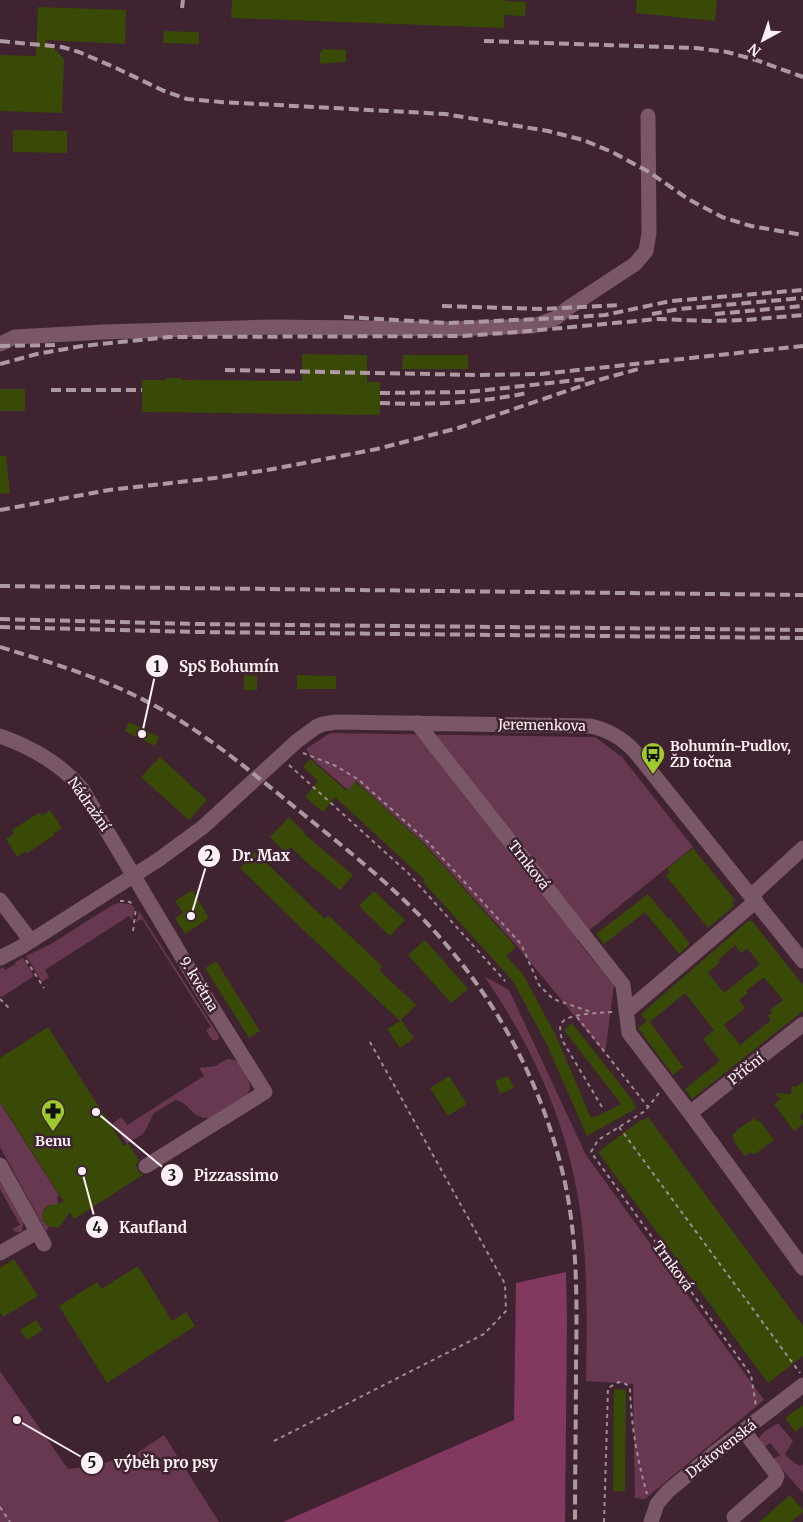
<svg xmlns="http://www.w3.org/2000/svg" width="803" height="1522" font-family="Merriweather,serif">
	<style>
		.green { fill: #683750 }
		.forest { fill: #82385f }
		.building { fill: #384a06; fill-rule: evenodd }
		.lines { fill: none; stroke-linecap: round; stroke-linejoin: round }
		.path { stroke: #9f8b94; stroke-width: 2; stroke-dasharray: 4 4; stroke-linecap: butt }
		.minor { stroke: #795767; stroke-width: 15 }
		.rail { stroke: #ac99a2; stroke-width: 4; stroke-dasharray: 10 5; stroke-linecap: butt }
		.labels { text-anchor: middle; stroke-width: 5; stroke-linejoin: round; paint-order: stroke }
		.street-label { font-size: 14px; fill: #fdf1f6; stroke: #3f2331 }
		.poi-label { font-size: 14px; font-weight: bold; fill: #fdf1f6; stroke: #3f2331; text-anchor: start }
		.leader { fill: none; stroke: #fdf1f6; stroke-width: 2 }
		.callout-dot { fill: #fdf1f6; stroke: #3f2331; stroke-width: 2 }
		.mark-label { font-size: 15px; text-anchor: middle; font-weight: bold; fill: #111 }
		.callout-label { font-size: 15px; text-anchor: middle; font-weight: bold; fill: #fdf1f6; stroke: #3f2331; stroke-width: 5; stroke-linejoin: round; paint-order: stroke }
	</style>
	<rect width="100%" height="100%" fill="#3f2331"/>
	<path class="green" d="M330 733 595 737 622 757 693 847 577 940 614 986 605 1053 517 946 425 844 356 781 348 790 311 758 306 749Z
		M119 903 130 904 135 908 132 920 129 916 45 970 49 977 42 982 26 956 51 944 114 904Z
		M139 911 219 1036 218 1040H212L206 1030 211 1027 142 919 136 922Z
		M23 958 34 976 2 997 0 996V969L3 967 5 970 16 964 15 962Z
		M484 976 509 990 586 1155 764 1400 645 1499 635 1498 633 1384 586 1381C587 1322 588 1262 579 1203 566 1120 531 1044 484 976Z
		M227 1059C235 1059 239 1062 243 1069 246 1074 250 1081 250 1087 250 1099 221 1112 211 1118 190 1119 192 1104 176 1100L154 1113 144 1133 127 1144 113 1123 122 1117 127 1125 204 1076 199 1068 215 1066Z
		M0 1103 59 1195 57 1198 59 1207 49 1205C42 1209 41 1214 43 1221L49 1227 46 1231 0 1147Z
		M0 1177 24 1220 22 1231C18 1233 15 1232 12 1229L20 1225 0 1189Z
		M0 1371 68 1469 96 1465 134 1455 164 1435 219 1522H0Z
		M778 1423 793 1441 785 1454C789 1459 794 1463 800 1466L803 1464V1493L773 1459 780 1455 770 1443 764 1447 759 1438 764 1432Z"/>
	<path class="forest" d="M566 1272 567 1320 565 1522H283L514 1420 516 1283Z"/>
	<path class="building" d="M232 0H505V1L526 2 525 16 504 15V28L231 18Z
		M637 0H717L715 21 636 13Z
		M38 7 126 10 125 44 46 40 64 59 62 113 0 111V55L36 56Z
		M164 31 199 32V44L163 43Z
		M323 49 346 50V62L320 64V53Z
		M13 130 67 131V153L13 152Z
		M302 354 367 355V382H380V415L142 412V380H167L166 378H182V380L302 381Z
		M403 355H468V369H402Z
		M0 389H25V411H0Z
		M0 456H6L10 493 0 494Z
		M244 675 257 676V690H244Z
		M297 675 336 676V689H297Z
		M129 722 159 737 155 746 125 731Z
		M160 757 207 800 189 820 141 777Z
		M310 759 347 791 355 782 365 790 423 843 516 947 506 956 523 974 556 1036 591 1118 599 1115 621 1104 564 1030 572 1023 630 1097 637 1108 587 1136 547 1045 513 981 423 882 425 880 335 797 323 812 305 797 318 781 303 767Z
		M50 810 62 828 53 834 54 835 37 847 27 853 26 851 17 857 6 839 14 834 12 830 40 812 42 816Z
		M289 817 305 833 304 834 353 875 340 890 304 860 291 847 286 853 270 837Z
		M693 848 735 900 732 902 734 906 708 928 666 876 670 872 667 869Z
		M255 852 325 919 328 915 382 966 379 970 416 1005 401 1020 414 1038 400 1048 387 1029 400 1021 298 925 240 868Z
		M192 890 209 918 185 934 175 918 183 913 175 901Z
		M374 891 405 920 390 936 359 906Z
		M648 894 668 919 670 918 690 944 679 954 645 912 604 944 596 934Z
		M748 921H752L803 985V1011L692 1099 685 1089 720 1061 703 1039 714 1030 685 993 650 1022 683 1067 673 1075 638 1028 647 1021 641 1014ZM735 945 741 953 747 948 760 964 724 993 708 973 720 962 718 960ZM764 977 783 1000 770 1010 772 1013 768 1016 771 1020 740 1045 724 1025 745 1008 739 1000 748 993 746 991Z
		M425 940 468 989 451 1003 408 955Z
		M216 961 260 1031 249 1038 205 968Z
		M48 1027 124 1146 128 1143 139 1160 136 1165 138 1171 143 1175 74 1219 70 1212 59 1228 47 1226 43 1221 42 1214 47 1206 64 1202 0 1102V1058Z
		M449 1076 467 1104 448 1116 430 1088Z
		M508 1076 514 1088 500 1094 495 1081Z
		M803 1082V1113L799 1116 803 1121V1124L794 1131 774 1104 781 1099 774 1093 791 1094 792 1086 796 1087Z
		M648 1117 803 1326V1356L768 1383 598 1152 642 1119 643 1121Z
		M755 1118 758 1122 760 1121 774 1140 754 1155 751 1152 745 1156 733 1141 735 1140 732 1136 738 1129Z
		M14 1259 38 1296 3 1317 0 1312V1268Z
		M138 1266 172 1321 186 1312 195 1326 107 1383 59 1306 97 1282 101 1289Z
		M36 1320 43 1330 27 1340 20 1330Z
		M614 1389 626 1390 625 1491H613Z
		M803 1405V1426L795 1432 785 1418Z
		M790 1495 803 1510V1512L791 1522H759Z"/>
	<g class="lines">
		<path class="path" d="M303 753 336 766 359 780 428 842 521 944 539 985 553 999 594 1013
			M289 765 408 873 505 981
			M120 901H127L134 904
			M133 931 136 908
			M26 960 44 988
			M0 999 11 1010
			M577 1017 648 1107
			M659 1093 645 1111 598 1140 591 1152 751 1375 756 1406
			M602 1107 562 1040C561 1035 559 1029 561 1024 566 1013 602 1013 613 1012
			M619 1127 800 1373
			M274 1441 484 1334 506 1311 505 1284 370 1042
			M0 1507 10 1522
			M604 1522 608 1388 619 1382 626 1384 630 1388C631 1424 637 1459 647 1494"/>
		<path class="minor" d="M0 344 15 337 104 332 271 327 451 329 533 326 556 318 568 308 635 264 646 251 649 233 648 116
			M417 723 623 985 629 1033 690 1113 803 1268
			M0 736C31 747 60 763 82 789L210 1004 265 1092 146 1166
			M751 896 803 848
			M0 900 31 941
			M0 958 23 946 158 860 203 827 297 741 316 727 323 724 337 722 590 726C610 730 624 739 637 754L803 961
			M626 1012 756 901
			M690 1113 803 1024
			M0 1165 44 1244
			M0 1253 37 1232
			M734 1517 775 1481 777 1476 774 1471 744 1431
			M651 1522 657 1504 668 1491 713 1454 803 1385"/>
		<path class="rail" d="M182 8 183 0
			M0 41 62 47 79 52 116 68 164 91 187 99 221 102 445 114 548 131 583 140 612 152 649 172 688 199 722 217 751 226 803 235
			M484 41 696 48 727 52 756 60 803 77
			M442 306 542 309 621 305
			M652 314 679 309 803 298
			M715 314 803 306
			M344 317 449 323 560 318 605 315 671 301 803 290
			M0 346 56 345
			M0 364 37 354 82 346 169 337 463 336 518 332 658 319 708 321 746 320 803 315
			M225 370 477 375 541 374 803 346
			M51 390H142
			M380 393 468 392 586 379
			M380 403C429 405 479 403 527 393
			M0 510 109 490 215 478 273 469 377 449 458 428 602 379 642 368
			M0 586 803 595
			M0 619 195 624 803 630
			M0 627 197 632 803 638
			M0 647C46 661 93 675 136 696 194 724 243 765 292 805 331 837 371 868 407 903 483 976 537 1068 562 1170 578 1234 577 1300 576 1366 576 1418 575 1470 575 1522"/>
	</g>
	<defs>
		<g id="bus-pin" transform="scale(1.25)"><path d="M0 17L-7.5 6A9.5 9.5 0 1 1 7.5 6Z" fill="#9fca2d" stroke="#3f2331"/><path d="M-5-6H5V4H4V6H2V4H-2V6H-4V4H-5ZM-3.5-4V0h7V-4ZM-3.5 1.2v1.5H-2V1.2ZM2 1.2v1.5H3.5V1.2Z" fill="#111"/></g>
		<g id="pharmacy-pin" transform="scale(1.25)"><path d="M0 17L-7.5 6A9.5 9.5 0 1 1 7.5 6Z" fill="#9fca2d" stroke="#3f2331"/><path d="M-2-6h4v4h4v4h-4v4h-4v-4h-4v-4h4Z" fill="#111"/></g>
	</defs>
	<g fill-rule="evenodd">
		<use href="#bus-pin" x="653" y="754"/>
		<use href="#pharmacy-pin" x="53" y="1111"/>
	</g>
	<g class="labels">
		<g class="street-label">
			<text transform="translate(542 725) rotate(1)" y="5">Jeremenkova</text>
			<text transform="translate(89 804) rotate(55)" y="5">Nádražní</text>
			<text transform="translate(529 865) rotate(52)" y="5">Trnková</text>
			<text transform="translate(199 984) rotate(59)" y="5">9. května</text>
			<text transform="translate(746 1069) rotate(-38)" y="5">Příční</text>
			<text transform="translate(673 1266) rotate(54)" y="5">Trnková</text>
			<text transform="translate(721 1449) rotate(-38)" y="5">Drátovenská</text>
		</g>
		<g class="poi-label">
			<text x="670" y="751">Bohumín-Pudlov,<tspan x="670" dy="16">ŽD točna</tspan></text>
			<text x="53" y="1146" text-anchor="middle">Benu</text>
		</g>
	</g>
	<path class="leader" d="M142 734L157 666M191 916L209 856M96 1112L172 1175M82 1171L97 1227M17 1420L92 1463"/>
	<g class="callout-dot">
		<circle cx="142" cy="734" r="5"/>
		<circle cx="191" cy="916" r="5"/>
		<circle cx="96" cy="1112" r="5"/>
		<circle cx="82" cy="1171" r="5"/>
		<circle cx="17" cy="1420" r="5"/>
		<circle cx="157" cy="666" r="12"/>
		<circle cx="209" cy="856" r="12"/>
		<circle cx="172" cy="1175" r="12"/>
		<circle cx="97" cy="1227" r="12"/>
		<circle cx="92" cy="1463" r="12"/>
	</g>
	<g class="mark-label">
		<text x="157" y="672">1</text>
		<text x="209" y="861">2</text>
		<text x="172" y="1181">3</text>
		<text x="97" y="1233">4</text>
		<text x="92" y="1468">5</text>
	</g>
	<g class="callout-label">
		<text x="229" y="672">SpS Bohumín</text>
		<text x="261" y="861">Dr. Max</text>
		<text x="236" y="1181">Pizzassimo</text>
		<text x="153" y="1233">Kaufland</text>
		<text x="166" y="1468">výběh pro psy</text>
	</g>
	<g transform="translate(763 40) rotate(220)" stroke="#3f2331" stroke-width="4" paint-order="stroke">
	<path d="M0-4L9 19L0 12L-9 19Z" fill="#fdf1f6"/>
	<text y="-8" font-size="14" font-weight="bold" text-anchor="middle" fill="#fdf1f6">N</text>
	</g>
</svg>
